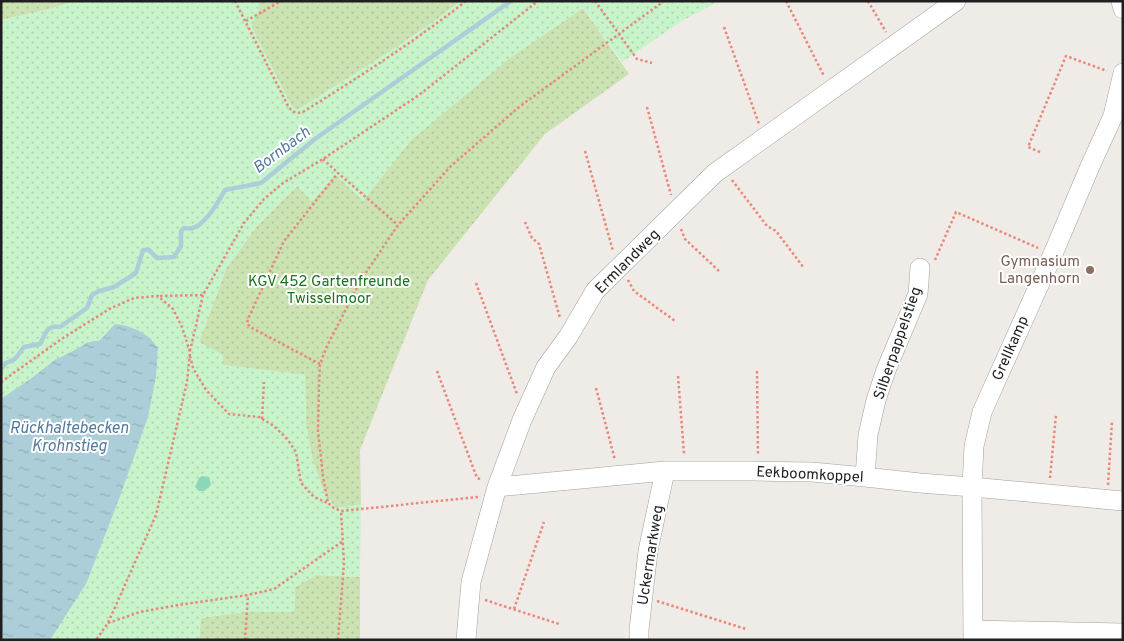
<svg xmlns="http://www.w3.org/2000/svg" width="1124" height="641" font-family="Overpass,sans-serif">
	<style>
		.grass { fill: url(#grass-dots) }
		.park { fill: url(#park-dots) }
		.pitch { fill: #8dd6b9 }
		.water { fill: url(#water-ripples) }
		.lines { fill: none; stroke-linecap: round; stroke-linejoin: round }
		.stream { stroke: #acced8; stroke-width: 4.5 }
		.minor-casing { stroke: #a0a0a0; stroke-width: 20 }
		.path { stroke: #eb867b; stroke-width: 2.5; stroke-dasharray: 2.5 2.5; stroke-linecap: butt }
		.minor { stroke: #fff; stroke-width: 19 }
		.education-dot { fill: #8d6e63; stroke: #fff; stroke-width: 2 }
		.labels { text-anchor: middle; stroke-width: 4; stroke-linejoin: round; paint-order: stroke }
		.street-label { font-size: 15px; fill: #1f1f1f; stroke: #fff }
		.education-label { font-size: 15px; fill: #785e54; stroke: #fff; text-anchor: end }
		.park-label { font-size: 15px; fill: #17731e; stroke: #fff }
		.water-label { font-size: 16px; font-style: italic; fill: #52799e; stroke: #fff }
	</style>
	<defs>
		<pattern id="grass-dots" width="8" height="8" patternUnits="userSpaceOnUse" patternTransform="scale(1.25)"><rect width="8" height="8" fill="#cbe3b2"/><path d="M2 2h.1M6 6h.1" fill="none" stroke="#aec299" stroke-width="1.8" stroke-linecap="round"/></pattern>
		<pattern id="park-dots" width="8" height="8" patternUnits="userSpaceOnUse" patternTransform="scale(1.25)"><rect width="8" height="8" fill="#c8f4cc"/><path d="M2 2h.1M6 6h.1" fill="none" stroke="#abd1af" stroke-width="1.8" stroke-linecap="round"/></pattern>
		<pattern id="water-ripples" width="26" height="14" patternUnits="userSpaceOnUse" patternTransform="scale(1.25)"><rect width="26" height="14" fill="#acced8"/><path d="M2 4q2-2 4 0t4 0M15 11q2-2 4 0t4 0" fill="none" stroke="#94b0b9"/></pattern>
	</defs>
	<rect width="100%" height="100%" fill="#efece7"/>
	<path class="grass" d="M1 1H76L50 9 1 20Z
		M258 1H461C410 41 354 74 299 109L296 110 291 105 252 28V24L259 9Z
		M583 8 629 74 545 134 428 280 360 450 361 505 336 508 324 493 312 458 306 424 305 375 223 365 199 342 226 269 256 227 297 186 335 174 363 200 411 140 507 60Z
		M316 575 360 577V640H199L201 618 244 612 294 611 295 587Z"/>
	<path class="park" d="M76 1H258L259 9 252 24V28L291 105 296 110 299 109 414 36 461 1H719L682 21 622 62 583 8 507 60 411 140 363 201 335 175 312 202 297 186 256 227 226 269 199 342 223 355V365L305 375 306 424 312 458 324 493 336 508 361 505 360 577 316 575 295 587 294 612H244L201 618 199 640H1V20L50 9Z"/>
	<path class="pitch" d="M202 476 209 477 211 485 204 491H199L195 487 199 478Z"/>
	<path class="water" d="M115 324C127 325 140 330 150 338 153 341 155 345 158 348L156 376 148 417 119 499 86 584 50 640H1V399L29 380 55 360 77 349 86 343 94 341H99Z"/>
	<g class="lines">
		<path class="stream" d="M1 369 6 363 15 359 24 347 40 344C46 333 47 324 60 327L87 308 92 295 99 291 114 287 136 273 143 250H149L157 258 174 257 181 246V231L184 228C187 228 190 229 193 228 206 224 219 201 225 190L261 183 315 139 511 1"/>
		<g class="minor-casing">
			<path id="minor" d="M1121 1 1123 9
				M865 477 868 435 876 400 886 370 918 294 920 268
				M497 487 665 471H753L812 472 865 477 920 483 972 487 1123 501
				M973 630 1123 633
				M466 640 471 582 497 487 522 420 546 367 568 337 595 291 715 173 956 1
				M639 640V630L648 551 665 471
				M973 640 972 487 974 446 982 412 1053 254 1091 164 1113 116 1123 73"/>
		</g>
		<path class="path" d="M235 1 288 106C292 112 296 114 303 112 359 77 414 42 466 1
			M595 1 637 59 652 63
			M786 1 824 76
			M868 1 886 32
			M246 21 281 1
			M724 27 759 124
			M647 107 671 195
			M585 151 613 251
			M1040 152 1028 147 1066 56 1107 71
			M323 159 338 173
			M732 180 767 226 776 231 804 268
			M525 222 532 238 539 244 560 318
			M681 229 685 239 720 272
			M935 260 956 212 1038 248
			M628 280 634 291 675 321
			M476 283 517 394
			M160 296 203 295 244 223 264 199 283 183 323 159 419 95 538 1
			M190 351 203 295
			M190 356 193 368 206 390 229 414 259 417 274 426 288 440 296 452 301 483 314 497 328 503
			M320 364 250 327 247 323 248 319 284 241 338 173 398 225
			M437 371 477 478 482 480
			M757 371 758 455
			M678 376 684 454
			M1 382 63 338 111 308 134 298 158 296 173 309 182 327 190 352 187 382 156 515 108 623 96 640
			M596 388 615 460
			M262 419 264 382
			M1050 478 1056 415
			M1108 485 1112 421
			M478 497 341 511 334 508 328 503 323 476 318 431 319 385 320 364 327 346 361 280 398 225 451 166 519 107 664 1
			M485 600 559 624
			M657 601 746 629
			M514 609 544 522
			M108 623 140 612 178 605 248 595 274 589 343 541
			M245 640 248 595
			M338 640 344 563 341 511"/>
		<use href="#minor" class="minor"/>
	</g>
	<circle class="education-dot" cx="1090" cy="270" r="5"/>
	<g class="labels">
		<g class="street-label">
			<text transform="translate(627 261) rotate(-45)" y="5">Ermlandweg</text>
			<text transform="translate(897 343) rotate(-71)" y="5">Silberpappelstieg</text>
			<text transform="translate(1010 348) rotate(-66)" y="5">Grellkamp</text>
			<text transform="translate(810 474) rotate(3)" y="5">Eekboomkoppel</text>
			<text transform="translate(650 555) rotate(-81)" y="5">Uckermarkweg</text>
		</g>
		<g class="education-label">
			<text x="1080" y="266">Gymnasium<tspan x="1080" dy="17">Langenhorn</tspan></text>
		</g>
		<g class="park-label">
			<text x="329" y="286">KGV 452 Gartenfreunde<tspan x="329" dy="17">Twisselmoor</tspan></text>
		</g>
		<g class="water-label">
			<text transform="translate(281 149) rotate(-37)" y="6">Bornbach</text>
			<text x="69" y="433">Rückhaltebecken<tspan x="69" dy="18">Krohnstieg</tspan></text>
		</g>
	</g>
	<rect width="1124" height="641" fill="none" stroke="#1f1f1f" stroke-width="5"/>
</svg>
